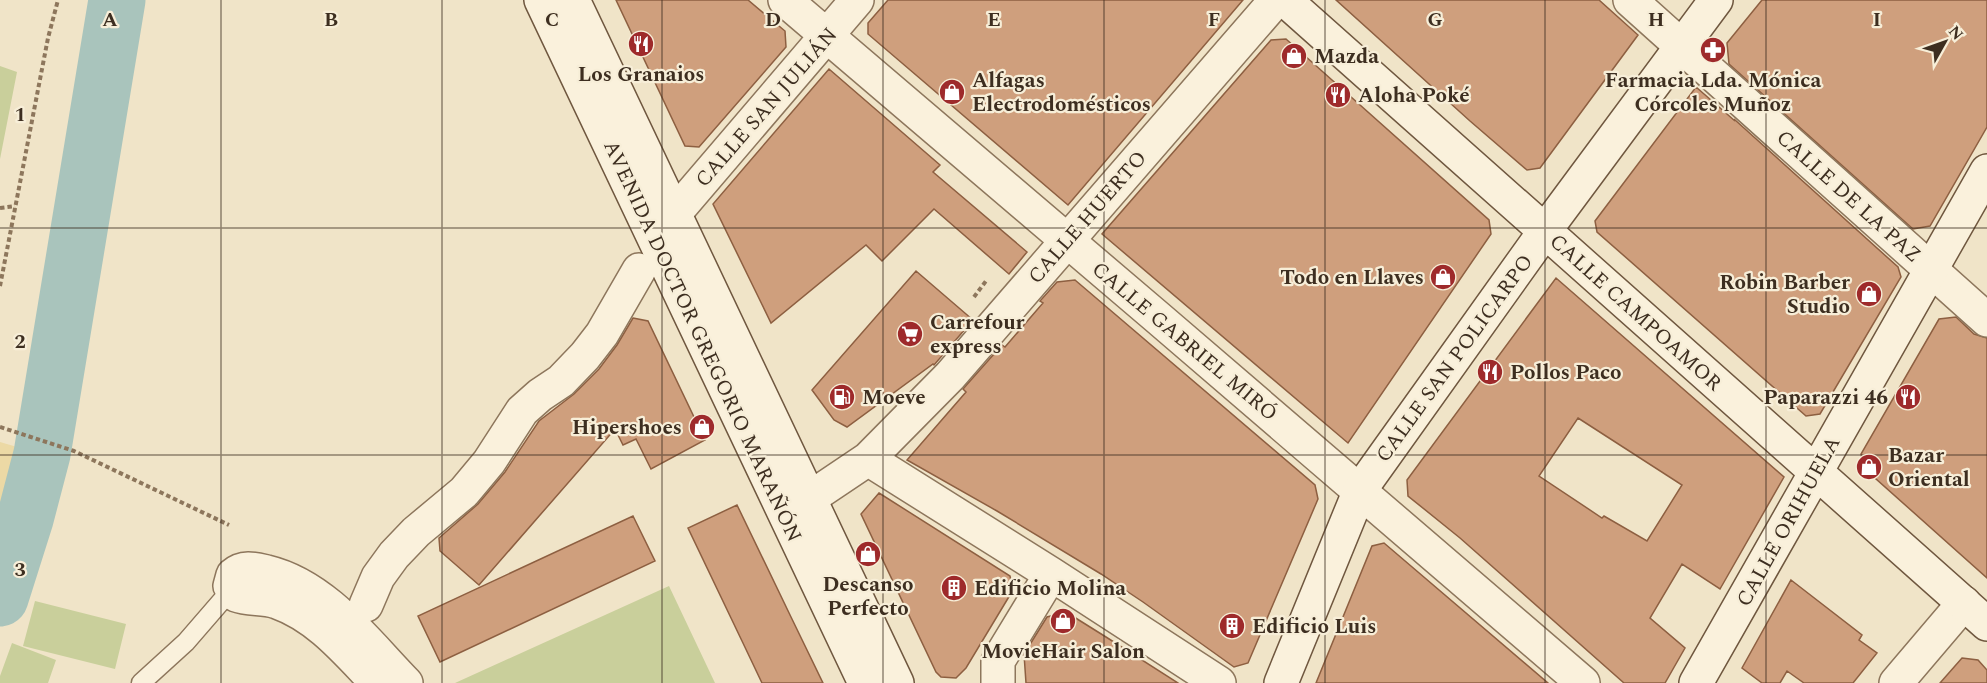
<svg xmlns="http://www.w3.org/2000/svg" width="1987" height="683" font-family="Spectral,serif">
	<style>
		.green { fill: #c9cf9b }
		.sand { fill: #ecd9a5 }
		.lines { fill: none; stroke-linecap: round; stroke-linejoin: round }
		.river { stroke: #a9c4bc; stroke-width: 57 }
		.building { fill: #cf9f7d; stroke: #8d5f41; stroke-width: 1.5; fill-rule: evenodd }
		.lane-casing { stroke: #8d765c; stroke-width: 21 }
		.street-casing { stroke: #8d765c; stroke-width: 36 }
		.secondary-casing { stroke: #6f573f; stroke-width: 36 }
		.path { stroke: #8d765c; stroke-width: 4; stroke-dasharray: 4.5 3; stroke-linecap: butt }
		.lane { stroke: #faf1dc; stroke-width: 18 }
		.street { stroke: #faf1dc; stroke-width: 33 }
		.secondary { stroke: #faf1dc; stroke-width: 33 }
		.grid { fill: none; stroke: #3d2e20; stroke-width: 1.5; stroke-opacity: 0.55 }
		.labels { text-anchor: middle; stroke-width: 4.5; stroke-linejoin: round; paint-order: stroke }
		.poi-label { font-size: 21px; font-weight: bold; fill: #3d2e20; stroke: #f7eed8; text-anchor: start }
		.street-label { font-size: 21px; fill: #3d2e20; stroke: #f7eed8 }
		.grid-label { font-size: 20px; text-anchor: middle; font-weight: bold; fill: #3d2e20; stroke: #f7eed8; stroke-width: 4.5; stroke-linejoin: round; paint-order: stroke }
	</style>
	<rect width="100%" height="100%" fill="#f0e4c8"/>
	<path class="green" d="M0 66 17 72 0 159Z
		M669 586 715 683H455Z
		M35 601 126 624 115 669 23 646Z
		M12 643 56 660 48 683H0V676Z"/>
	<path class="sand" d="M0 442 17 447 0 520Z"/>
	<g class="lines">
		<path class="river" d="M0 598 25 519 42 454 117 0"/>
	</g>
	<path class="building" d="M616 0H748L785 31 786 47 699 147 685 146Z
		M888 0H1243L1068 205 868 34V23Z
		M1336 0H1599L1638 35 1540 168 1527 170 1470 121Z
		M1762 0H1987V127L1930 226 1913 229 1729 64 1727 43Z
		M1286 39 1489 220 1491 234 1348 443 1102 234 1271 40Z
		M829 69 940 165 933 172 1027 252 1009 274 934 209 882 261 866 245 771 323 713 204Z
		M1696 87 1735 121 1734 119 1898 267 1901 277 1820 414 1806 416 1597 232 1595 221Z
		M916 271 973 320 934 365 933 364 847 427 834 420 812 390Z
		M1556 278 1784 477 1720 589 1682 564 1650 618 1685 648 1665 683H1624L1460 538 1408 496 1407 480ZM1578 418 1682 485 1647 541 1604 516 1602 518 1539 476Z
		M1075 280 1315 485 1318 499 1248 663 1234 667 1143 602 1101 574 997 511 907 460 966 392 963 389 1002 345 1005 347 1043 303 1040 301 1057 282Z
		M1956 317 1974 334 1987 338V578L1866 470 1861 454 1939 319Z
		M633 318 648 321 705 440 651 469 636 439 623 445 615 429 479 585 440 551 439 538 478 504 505 472 539 421 574 394 599 369 617 345Z
		M879 493 1010 576 1013 590 966 668 956 678 941 677 936 672 861 514Z
		M737 505 791 617 823 683H762L742 641 688 528Z
		M633 516 655 561 440 662 418 616Z
		M1384 543 1548 683H1316L1372 546Z
		M1791 580 1862 635 1859 640 1877 653 1853 683H1804L1787 671 1780 683H1762L1742 668Z
		M1066 612 1106 637 1178 683H1026L1024 654 1047 617Z
		M1962 658 1978 660 1987 670V683H1940Z"/>
	<g class="lines">
		<g class="lane-casing">
			<path id="lane" d="M141 683 186 642 231 590"/>
		</g>
		<g class="street-casing">
			<path id="street" d="M785 0C1051 227 1319 454 1583 683
				M1630 0 1987 320
				M675 213 857 0
				M868 459 1051 574 1219 683
				M810 498 868 459 950 376 1276 0
				M366 605 378 577 394 555 416 532 464 492 489 462 522 411 540 395 561 381 585 356 602 334 639 270
				M377 683C347 652 319 617 277 602 264 597 249 600 236 595L230 586 233 575C243 566 254 569 267 572 325 586 366 642 406 683
				M998 683V661L1051 574
				M1896 683 1964 603"/>
		</g>
		<g class="secondary-casing">
			<path id="secondary" d="M541 0 865 683
				M573 0 897 683
				M1285 0 1987 624
				M1281 683 1360 490 1555 217 1716 0
				M1696 683 1987 171"/>
		</g>
		<path class="path" d="M0 208 15 206
			M0 286 48 38 58 0
			M974 297 986 281
			M0 427 74 451 229 525"/>
		<use href="#lane" class="lane"/>
		<use href="#street" class="street"/>
		<use href="#secondary" class="secondary"/>
	</g>
	<path class="grid" d="M221 0V683M442 0V683M662 0V683M883 0V683M1104 0V683M1325 0V683M1545 0V683M1766 0V683M0 228H1987M0 455H1987"/>
	<defs>
		<g id="restaurant-disc" transform="scale(1.35)"><circle r="9.5" fill="#9e2a2b" stroke="#f7eed8"/><path d="M-5-6h1v4h1v-4h1v4h1v-4h1v5L-1.5 .5V6h-2V.5L-5-1ZM5-6V6H3V1.5H1.5Q1.5-4 5-6Z" fill="#fff"/></g>
		<g id="pharmacy-disc" transform="scale(1.35)"><circle r="9.5" fill="#9e2a2b" stroke="#f7eed8"/><path d="M-2-6h4v4h4v4h-4v4h-4v-4h-4v-4h4Z" fill="#fff"/></g>
		<g id="shop-disc" transform="scale(1.35)"><circle r="9.5" fill="#9e2a2b" stroke="#f7eed8"/><path d="M-5-2.5h2.3a2.7 3.5 0 0 1 5.4 0H5L5.5 6h-11ZM-1.5-2.5h3a1.5 2.3 0 0 0-3 0Z" fill="#fff"/></g>
		<g id="supermarket-disc" transform="scale(1.35)"><circle r="9.5" fill="#9e2a2b" stroke="#f7eed8"/><path d="M-6-5.5h2.5l.6 2H6L4.5 2H-2.5L-4.4-4H-6ZM-1.5 3.2a1.3 1.3 0 1 0 .1 0ZM3 3.2a1.3 1.3 0 1 0 .1 0Z" fill="#fff"/></g>
		<g id="fuel-disc" transform="scale(1.35)"><circle r="9.5" fill="#9e2a2b" stroke="#f7eed8"/><path d="M-5.5-6h7V0h2V4h1.3V-2.5L3-4.5l.8-.8L6-3V5H2.5V1h-1V6h-7ZM-4.2-4.7v3.2H.2V-4.7Z" fill="#fff"/></g>
		<g id="building-disc" transform="scale(1.35)"><circle r="9.5" fill="#9e2a2b" stroke="#f7eed8"/><path d="M-4-6H4V6H1V3H-1V6H-4ZM-2.5-4.3h1.7v1.8h-1.7ZM.8-4.3h1.7v1.8H.8ZM-2.5-1h1.7V.8h-1.7ZM.8-1h1.7V.8H.8Z" fill="#fff"/></g>
	</defs>
	<g fill-rule="evenodd">
		<use href="#restaurant-disc" x="641" y="44"/>
		<use href="#pharmacy-disc" x="1713" y="50"/>
		<use href="#shop-disc" x="1294" y="56"/>
		<use href="#shop-disc" x="952" y="92"/>
		<use href="#restaurant-disc" x="1338" y="95"/>
		<use href="#shop-disc" x="1443" y="277"/>
		<use href="#shop-disc" x="1869" y="294"/>
		<use href="#supermarket-disc" x="910" y="334"/>
		<use href="#restaurant-disc" x="1490" y="372"/>
		<use href="#fuel-disc" x="842" y="397"/>
		<use href="#restaurant-disc" x="1908" y="397"/>
		<use href="#shop-disc" x="702" y="427"/>
		<use href="#shop-disc" x="1869" y="467"/>
		<use href="#shop-disc" x="868" y="554"/>
		<use href="#building-disc" x="954" y="588"/>
		<use href="#shop-disc" x="1063" y="621"/>
		<use href="#building-disc" x="1232" y="626"/>
	</g>
	<g class="labels">
		<g class="poi-label">
			<text x="1314" y="63">Mazda</text>
			<text x="641" y="81" text-anchor="middle">Los Granaios</text>
			<text x="972" y="87">Alfagas<tspan x="972" dy="24">Electrodomésticos</tspan></text>
			<text x="1713" y="87" text-anchor="middle">Farmacia Lda. Mónica<tspan x="1713" dy="24">Córcoles Muñoz</tspan></text>
			<text x="1358" y="102">Aloha Poké</text>
			<text x="1424" y="284" text-anchor="end">Todo en Llaves</text>
			<text x="1850" y="289" text-anchor="end">Robin Barber<tspan x="1850" dy="24">Studio</tspan></text>
			<text x="930" y="329">Carrefour<tspan x="930" dy="24">express</tspan></text>
			<text x="1510" y="379">Pollos Paco</text>
			<text x="862" y="404">Moeve</text>
			<text x="1888" y="404" text-anchor="end">Paparazzi 46</text>
			<text x="682" y="434" text-anchor="end">Hipershoes</text>
			<text x="1888" y="462">Bazar<tspan x="1888" dy="24">Oriental</tspan></text>
			<text x="868" y="591" text-anchor="middle">Descanso<tspan x="868" dy="24">Perfecto</tspan></text>
			<text x="974" y="595">Edificio Molina</text>
			<text x="1252" y="633">Edificio Luis</text>
			<text x="1063" y="658" text-anchor="middle">MovieHair Salon</text>
		</g>
		<g class="street-label">
			<text transform="translate(766 107) rotate(-49)" y="7">CALLE SAN JULIÁN</text>
			<text transform="translate(1849 196) rotate(42)" y="7">CALLE DE LA PAZ</text>
			<text transform="translate(1087 217) rotate(-49)" y="7">CALLE HUERTO</text>
			<text transform="translate(1636 312) rotate(42)" y="7">CALLE CAMPOAMOR</text>
			<text transform="translate(703 341) rotate(65)" y="7">AVENIDA DOCTOR GREGORIO MARAÑÓN</text>
			<text transform="translate(1185 341) rotate(40)" y="7">CALLE GABRIEL MIRÓ</text>
			<text transform="translate(1454 358) rotate(-54)" y="7">CALLE SAN POLICARPO</text>
			<text transform="translate(1788 521) rotate(-61)" y="7">CALLE ORIHUELA</text>
		</g>
	</g>
	<g class="grid-label">
		<text x="110" y="26">A</text>
		<text x="331" y="26">B</text>
		<text x="552" y="26">C</text>
		<text x="773" y="26">D</text>
		<text x="994" y="26">E</text>
		<text x="1214" y="26">F</text>
		<text x="1435" y="26">G</text>
		<text x="1656" y="26">H</text>
		<text x="1877" y="26">I</text>
		<text x="20" y="121">1</text>
		<text x="20" y="348">2</text>
		<text x="20" y="576">3</text>
	</g>
	<g transform="translate(1945 42) rotate(50)" stroke="#f7eed8" stroke-width="4.5" paint-order="stroke">
	<path d="M0-4.5L10 22L0 15L-10 22Z" fill="#3d2e20"/>
	<text y="-9" font-size="16" font-weight="bold" text-anchor="middle" fill="#3d2e20">N</text>
	</g>
</svg>
